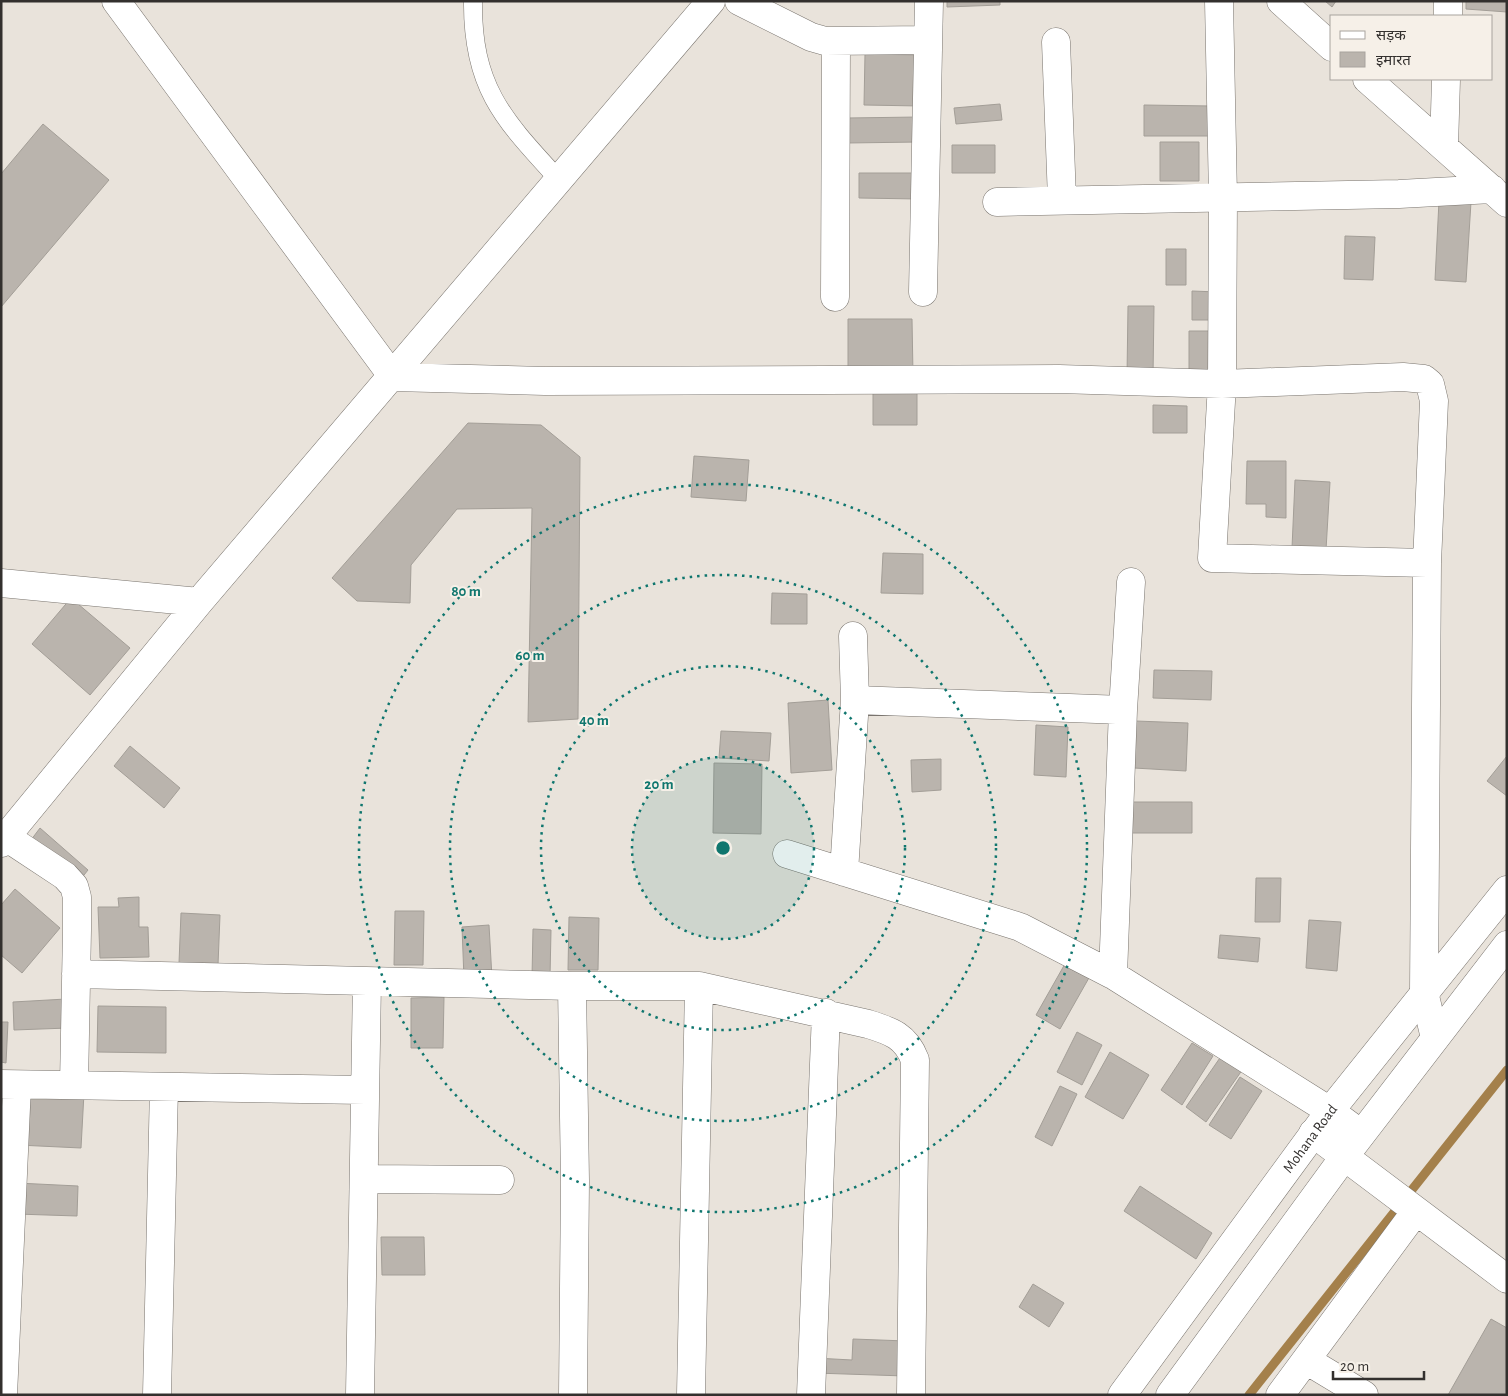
<svg xmlns="http://www.w3.org/2000/svg" width="1508" height="1396" font-family="'Alegreya Sans','Noto Sans Devanagari',sans-serif">
	<style>
		.lines { fill: none; stroke-linecap: round; stroke-linejoin: round }
		.stream { stroke: #a4804b; stroke-width: 9 }
		.building { fill: #bab4ad; stroke: #a39e97 }
		.lane-casing { stroke: #79746e; stroke-width: 19 }
		.street-casing { stroke: #79746e; stroke-width: 29 }
		.secondary-casing { stroke: #79746e; stroke-width: 29 }
		.lane { stroke: #fff; stroke-width: 18 }
		.street { stroke: #fff; stroke-width: 28 }
		.secondary { stroke: #fff; stroke-width: 28 }
		.ring { fill: none; stroke: #0f766e; stroke-width: 2.5; stroke-dasharray: 2.5 5 }
		.labels { text-anchor: middle; stroke-width: 4; stroke-linejoin: round; paint-order: stroke }
		.street-label { font-size: 15px; fill: #33302e; stroke: #f6f0e8 }
		.centre { fill: #0f766e; stroke: #f6f0e8; stroke-width: 2.5 }
		.ring-label { font-size: 15px; text-anchor: middle; font-weight: bold; fill: #0f766e; stroke: #f6f0e8; stroke-width: 4; stroke-linejoin: round; paint-order: stroke }
	</style>
	<rect width="100%" height="100%" fill="#e9e3db"/>
	<g class="lines">
		<path class="stream" d="M1249 1395 1507 1070"/>
	</g>
	<path class="building" d="M947 1H1000V5L947 7Z
		M1325 1H1336L1332 7Z
		M1466 1H1507V12L1466 9Z
		M865 54 921 55 920 106 864 105Z
		M1000 104 1002 120 956 124 954 108Z
		M1144 105 1211 106 1210 136H1144Z
		M918 117 919 142 847 143V118Z
		M43 124 109 180 1 307V174Z
		M1160 142H1199V181H1160Z
		M952 145H995V173H952Z
		M859 173H917L918 199 859 198Z
		M1439 201 1471 202 1466 282 1435 280Z
		M1345 236 1375 237 1373 280 1344 279Z
		M1166 249H1186V285H1166Z
		M1192 291 1218 292 1217 320H1192Z
		M1128 306H1154L1153 377 1127 376Z
		M848 319H912L913 375 848 376Z
		M1189 331H1221V383L1189 382Z
		M873 388H917V425H873Z
		M1153 405 1187 406V433H1153Z
		M468 423 541 425 580 457 578 719 528 722 532 508 457 509 411 565 410 603 357 601 332 578Z
		M694 456 749 460 746 501 691 497Z
		M1247 461H1286V518L1266 517V504H1246Z
		M1295 480 1330 482 1326 550 1292 548Z
		M883 553 923 554V594L881 593Z
		M772 593 807 594V624H771Z
		M71 598 130 648 90 695 32 644Z
		M1154 670 1212 671 1211 700 1153 698Z
		M828 700 832 770 791 773 788 703Z
		M1136 721 1188 723 1186 771 1134 768Z
		M1036 725 1068 727 1066 777 1034 775Z
		M721 731 771 733 769 761 719 758Z
		M130 746 180 788 164 808 114 766Z
		M1507 756V796L1487 781Z
		M941 759V790L912 792 911 760Z
		M714 763 762 764 761 834 713 833Z
		M1131 802H1192V833H1131Z
		M40 828 88 870 76 885 28 844Z
		M1256 878H1281L1280 922H1255Z
		M15 889 60 928 22 973 1 955V905Z
		M139 897V927H148L149 957 100 958 98 907H119L118 898Z
		M395 911H424L423 965H394Z
		M181 913 220 915 218 965 179 963Z
		M569 917 599 918 598 970H568Z
		M1309 920 1341 922 1337 971 1306 968Z
		M489 925 492 978 464 979 462 927Z
		M533 929 551 930 550 977H532Z
		M1220 935 1260 938 1258 962 1218 958Z
		M1070 955 1094 969 1060 1029 1036 1015Z
		M444 997 443 1048H411V998Z
		M66 999 68 1028 14 1030 13 1002Z
		M98 1006 166 1007V1053L97 1052Z
		M1 1022H8L6 1063 1 1062Z
		M1077 1032 1102 1045 1082 1085 1057 1072Z
		M1192 1043 1213 1056 1182 1105 1161 1090Z
		M1110 1052 1149 1075 1123 1119 1085 1097Z
		M1224 1052 1245 1066 1206 1122 1186 1107Z
		M1240 1077 1262 1091 1231 1139 1209 1125Z
		M1060 1086 1077 1094 1052 1146 1035 1137Z
		M21 1090 84 1093 81 1148 18 1145Z
		M17 1183 78 1186 77 1216 16 1214Z
		M1140 1186 1212 1233 1196 1259 1124 1211Z
		M381 1237H424L425 1275H382Z
		M1033 1284 1064 1303 1049 1327 1019 1307Z
		M1491 1319 1507 1328V1395H1448Z
		M853 1339 906 1341 905 1376 815 1373V1358L852 1360Z"/>
	<g class="lines">
		<g class="lane-casing">
			<path id="lane" d="M473 1C472 88 504 120 559 180"/>
		</g>
		<g class="street-casing">
			<path id="street" d="M116 1 393 377 545 381 1059 379 1222 384 1403 377 1424 379 1430 384 1434 401 1427 563 1424 992 1435 1038
				M739 1 811 37 825 41 928 40
				M1219 1 1223 197 1222 384 1212 558 1427 563
				M1281 1 1332 47
				M1448 16V1
				M1056 42 1062 199
				M1367 79 1507 203
				M1444 147 1446 79
				M997 202 1399 194 1492 189
				M923 292 929 1
				M835 297 836 43
				M1 583 199 602
				M855 700 1123 710
				M6 837 65 876 74 886 77 897V930L74 1085
				M1 843 199 602 711 1
				M787 854 1020 927 1113 975 1330 1111 1361 1134
				M844 872 855 700 853 636
				M76 974 572 986 575 1181 573 1395
				M1113 975 1123 710 1131 582
				M572 986H699L868 1024C891 1031 906 1036 915 1060L911 1395
				M1 1084 365 1090
				M1313 1133 1507 1279
				M365 1179 500 1180
				M1306 1360 1364 1395
				M3 1395 17 1085
				M157 1395 164 1087
				M360 1395 367 982
				M691 1395 699 986
				M811 1395 826 1013
				M1280 1395 1416 1211"/>
		</g>
		<g class="secondary-casing">
			<g id="secondary">
				<path id="s1" d="M1122 1395 1330 1111 1507 890"/>
				<path d="M1170 1395 1344 1157 1507 945"/>
			</g>
		</g>
		<use href="#lane" class="lane"/>
		<use href="#street" class="street"/>
		<use href="#secondary" class="secondary"/>
	</g>
	<circle cx="723" cy="848" r="91" fill="#0f766e" fill-opacity=".12"/>
	<g class="ring">
		<circle cx="723" cy="848" r="91"/>
		<circle cx="723" cy="848" r="182"/>
		<circle cx="723" cy="848" r="273"/>
		<circle cx="723" cy="848" r="364"/>
	</g>
	<g class="labels">
		<g class="street-label">
			<text dy="5" stroke="none"><textPath href="#s1" startOffset="318">Mohana Road</textPath></text>
		</g>
	</g>
	<circle cx="723" cy="848" r="8" class="centre"/>
	<g class="ring-label">
		<text x="466" y="596">80 m</text>
		<text x="530" y="660">60 m</text>
		<text x="594" y="725">40 m</text>
		<text x="659" y="789">20 m</text>
	</g>
	<rect width="1508" height="1396" fill="none" stroke="#33302e" stroke-width="5"/>
	<rect x="1330" y="15" width="162" height="65" fill="#f6f0e8" stroke="#a8a39e"/>
	<rect x="1340" y="31" width="25" height="8" fill="#ffffff" stroke="#a8a39e"/>
	<text x="1376" y="40" font-size="15" fill="#33302e">सड़क</text>
	<rect x="1340" y="52" width="25" height="15" fill="#bab4ad" stroke="#a8a39e"/>
	<text x="1376" y="65" font-size="15" fill="#33302e">इमारत</text>
	<path d="M1333 1371v8h91v-8" fill="none" stroke="#33302e" stroke-width="2.5"/>
	<text x="1340" y="1371" font-size="15" fill="#33302e" stroke="#f6f0e8" stroke-width="4" paint-order="stroke">20 m</text>
</svg>
